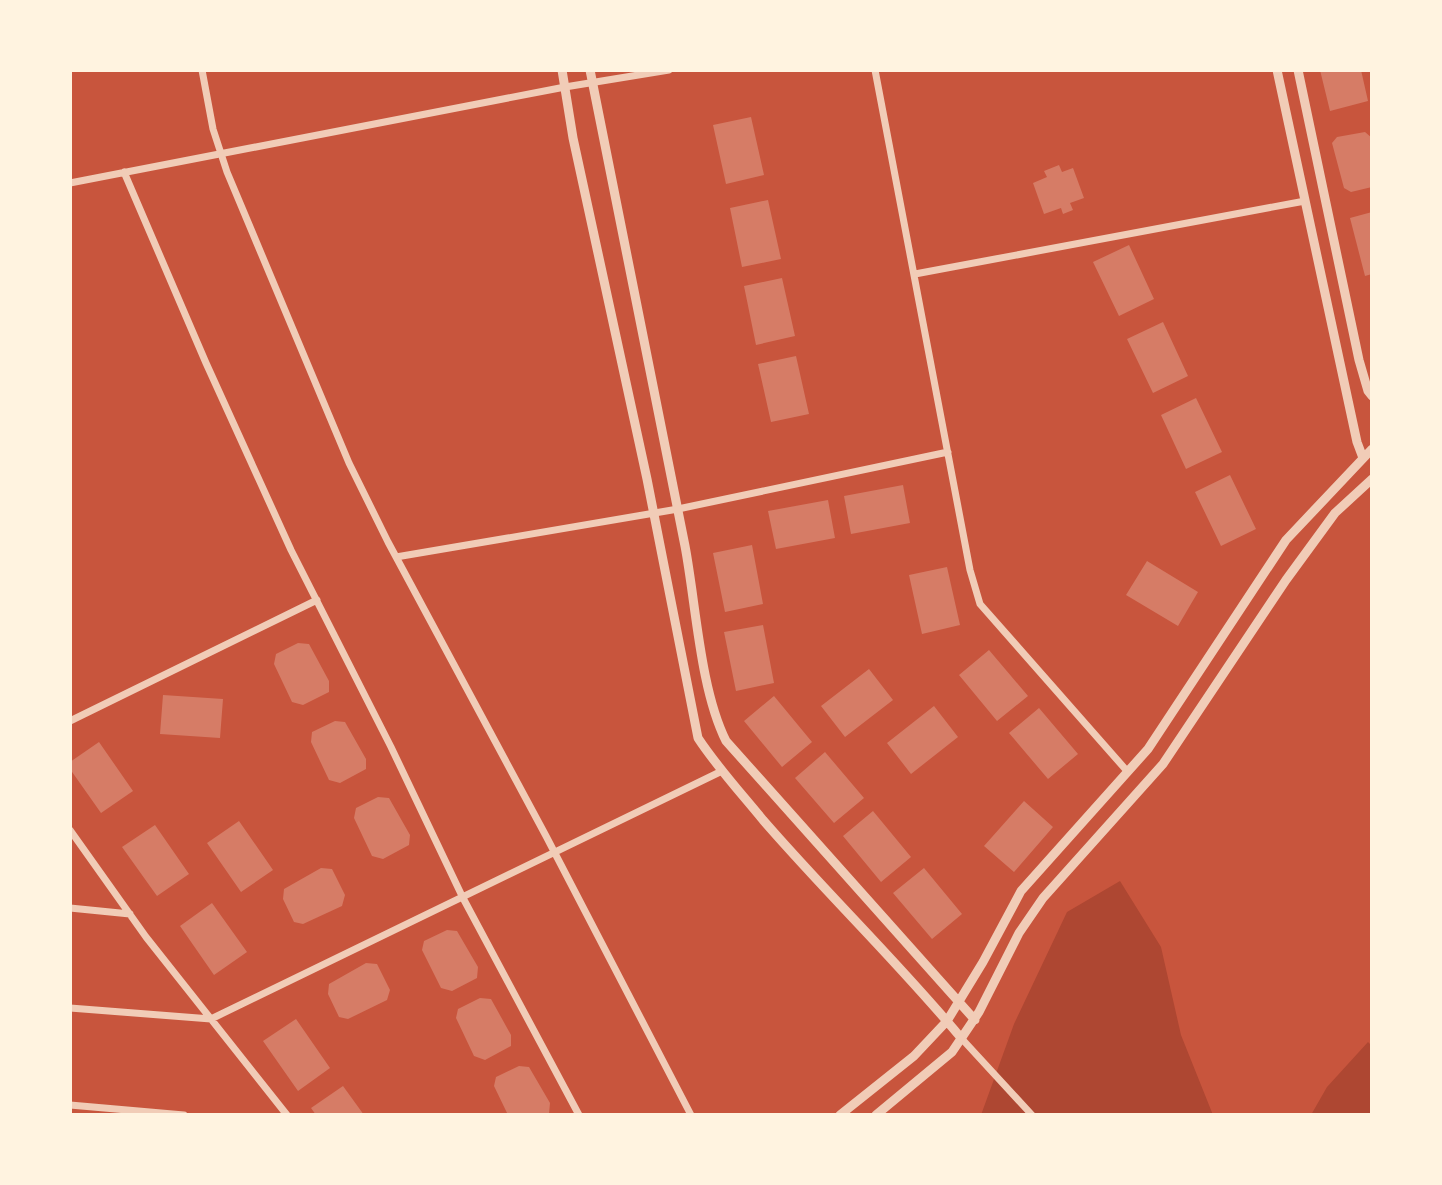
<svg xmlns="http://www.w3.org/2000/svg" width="1442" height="1185" font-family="'Nunito Sans',sans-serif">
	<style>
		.green { fill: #ae4732 }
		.building { fill: #d67c66 }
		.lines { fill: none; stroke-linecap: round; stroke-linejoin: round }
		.minor { stroke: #f1ccb7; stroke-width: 7 }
		.tertiary { stroke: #f1ccb7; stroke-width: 9 }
	</style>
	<rect width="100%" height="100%" fill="#c8553d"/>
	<path class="green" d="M1120 881 1161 947 1181 1035 1213 1115H981L1014 1024 1067 912Z
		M1368 1042 1372 1046V1115H1311L1327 1087Z"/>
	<path class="building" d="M1320 70H1361L1368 101 1330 111Z
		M751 117 764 175 726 184 713 125Z
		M1365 132 1372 138V187L1351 192 1344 188 1332 143 1337 137Z
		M1059 165 1062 172 1073 168 1084 198 1070 203 1073 210 1063 214 1061 208 1044 214 1033 183 1047 177 1044 171Z
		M768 200 781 259 742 267 730 208Z
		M1372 212V274L1365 276 1350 218Z
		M1129 245 1154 299 1119 316 1093 262Z
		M782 278 795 336 756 345 744 286Z
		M1163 322 1188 376 1153 393 1127 339Z
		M796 356 809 414 771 422 758 364Z
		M1196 398 1222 452 1186 469 1161 415Z
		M1230 475 1256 529 1221 546 1195 492Z
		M903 485 910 523 851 534 844 496Z
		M828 500 835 538 776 549 768 511Z
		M752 545 763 604 725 612 713 553Z
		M1147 561 1198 592 1178 626 1126 595Z
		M947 567 960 625 922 634 909 575Z
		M763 625 774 683 736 691 724 632Z
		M298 643 309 644 329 681V692L303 705 292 702 274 664 276 654Z
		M989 650 1028 696 997 721 959 675Z
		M869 669 893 700 845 737 821 706Z
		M163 695 223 699 220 738 160 734Z
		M774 696 812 742 782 767 744 721Z
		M934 706 958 737 911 774 887 743Z
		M1039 708 1078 754 1048 779 1009 733Z
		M335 721 345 722 366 759V769L340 783 329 780 311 742 312 732Z
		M99 742 133 791 101 813 70 769V762Z
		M825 752 864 798 834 823 795 778Z
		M378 797 389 798 410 835 409 845 383 859 372 856 354 818 356 808Z
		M1024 801 1053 827 1014 872 984 846Z
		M873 811 911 857 881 882 843 836Z
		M239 821 273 870 241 892 207 843Z
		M155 825 189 874 157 896 122 847Z
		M321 868 332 869 345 895 342 906 303 924 294 922 283 899 284 889Z
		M924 868 962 914 932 939 893 893Z
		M212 903 247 952 214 975 180 926Z
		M447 930 457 931 478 967 477 978 452 991 441 988 422 950 424 941Z
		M366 963 377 964 390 990 387 1000 348 1019 339 1017 328 994 329 984Z
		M480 998 491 999 511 1035V1046L485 1060 474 1056 456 1018 458 1009Z
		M296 1019 330 1068 298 1091 263 1041Z
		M519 1066 529 1067 550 1103 549 1114 508 1115 494 1086 496 1077Z
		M343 1086 364 1115H316L311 1108Z"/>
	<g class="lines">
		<path class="minor" d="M202 70 213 129 227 172 349 463 388 542 546 836 691 1115
			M875 70 970 570 980 604 1127 771
			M124 172 206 363 291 550 391 747 463 898 579 1115
			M70 183 565 87 669 70
			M915 274 1305 201
			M396 557 678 509 948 452
			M70 721 317 600
			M70 830 146 937 287 1115
			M70 908 130 914
			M70 1008 211 1019 722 771
			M962 1039 1032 1115
			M70 1105 184 1115"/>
		<path class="tertiary" d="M562 70 573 138 647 479 698 738C717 767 741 793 763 820 828 895 899 963 962 1039
			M590 70C623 228 654 387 685 546 696 604 700 689 726 741L975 1020
			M1277 70 1357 442 1363 458
			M1298 70 1359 360 1368 391 1372 396
			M840 1115 914 1056 947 1021 983 962 1021 891 1148 749 1286 540 1372 449
			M876 1115 952 1052 979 1012 1019 933 1043 898 1163 764 1286 580 1335 513 1372 479"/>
	</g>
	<rect width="1442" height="1185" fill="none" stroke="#fff3e0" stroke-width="144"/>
</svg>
